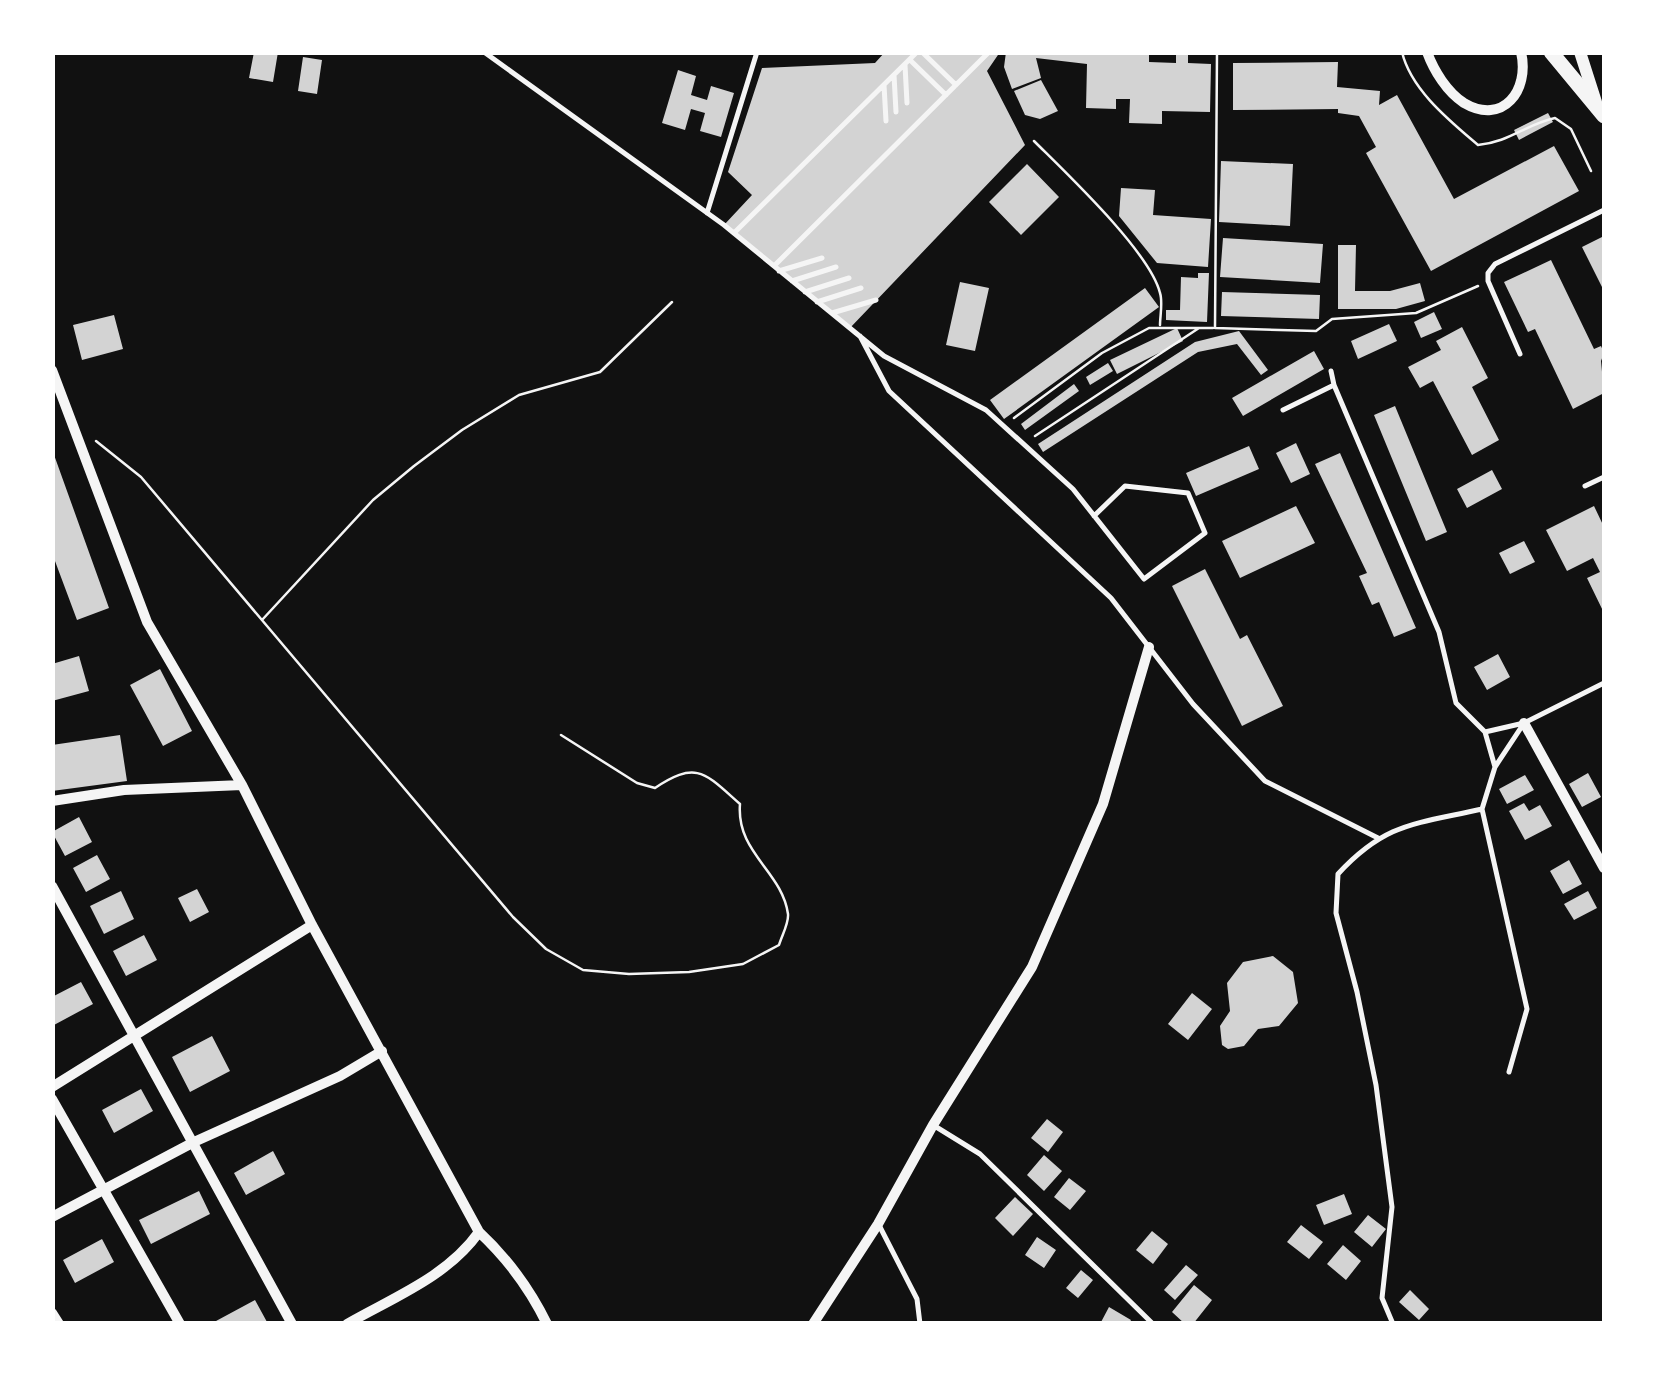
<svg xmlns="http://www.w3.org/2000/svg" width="1657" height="1376" font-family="'Fira Sans Condensed',sans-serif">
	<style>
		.building { fill: #d3d3d3 }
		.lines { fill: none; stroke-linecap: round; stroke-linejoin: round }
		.path { stroke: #f5f5f5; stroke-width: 2.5 }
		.service { stroke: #f5f5f5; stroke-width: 5 }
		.minor { stroke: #f5f5f5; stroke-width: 10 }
		.tertiary { stroke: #f5f5f5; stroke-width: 12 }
		.secondary { stroke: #f5f5f5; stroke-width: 15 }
	</style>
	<rect width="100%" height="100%" fill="#111"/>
	<path class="building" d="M254 52H278L273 82 249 78Z
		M885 52H1000L987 71 1025 145 849 329 724 225 752 195 728 172 762 68 875 63Z
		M1006 52H1149V62L1176 63V54H1188V63L1211 64 1210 112 1162 111V124L1129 123 1130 99H1116V109L1086 108 1087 64 1036 58 1041 78 1012 89 1004 67Z
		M303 57 322 60 317 94 298 91Z
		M1338 62 1337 87 1380 91 1379 105 1397 95 1454 199 1554 146 1579 191 1431 271 1366 153 1376 147 1359 116 1338 113V109L1233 110V63Z
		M678 70 696 76 691 95 707 100 711 86 734 93 721 137 700 131 705 113 691 109 685 130 662 123Z
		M1041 80 1058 111 1040 119 1025 115 1014 91Z
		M1548 113 1553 122 1519 140 1514 130Z
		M1221 161 1293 164 1290 226 1219 222Z
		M1027 164 1059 197 1021 235 989 202Z
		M1121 188 1155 190 1153 215 1211 219 1208 267 1157 263 1119 216Z
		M1604 236V291L1582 247Z
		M1223 238 1323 244 1320 283 1220 277Z
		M1338 245H1356L1355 291H1390L1420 283 1425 301 1396 309H1338Z
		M1551 260 1594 349 1601 346 1604 353 1601 361 1604 393 1573 409 1535 329 1528 332 1504 282Z
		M1198 273H1209L1207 322 1166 320V310H1180L1181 277 1198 278Z
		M960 282 989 288 975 351 946 345Z
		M1145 288 1159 307 1004 419 990 400Z
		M1222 292 1320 295 1319 319 1221 316Z
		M1434 312 1442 329 1421 338 1414 322Z
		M114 315 123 349 82 360 73 325Z
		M1389 324 1397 341 1358 359 1351 341Z
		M1462 327 1488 378 1472 387 1499 440 1472 455 1433 381 1420 388 1408 367 1441 350 1436 341Z
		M1177 328 1183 341 1117 374 1110 360Z
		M1239 331 1268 370 1261 375 1237 344 1198 352 1043 452 1038 444 1195 342Z
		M1314 351 1324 369 1243 416 1232 398Z
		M1108 363 1113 371 1090 385 1086 377Z
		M1074 384 1079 391 1025 430 1021 424Z
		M1395 406 1447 532 1426 541 1374 415Z
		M1296 443 1310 474 1291 483 1276 453Z
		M1249 446 1259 469 1196 496 1186 473Z
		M53 452 109 608 77 620 52 553Z
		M1340 453 1416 628 1394 637 1379 602 1372 605 1359 576 1367 573 1315 464Z
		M1492 470 1502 489 1467 508 1457 489Z
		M1296 506 1315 543 1240 578 1222 541Z
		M1594 506 1604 527V613L1587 578 1600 572 1593 558 1567 571 1546 530Z
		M1524 541 1535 562 1510 574 1499 553Z
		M1205 569 1240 639 1247 635 1283 706 1242 726 1172 586Z
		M1498 654 1510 677 1487 690 1474 667Z
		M79 656 89 691 52 701V664Z
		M160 669 192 731 163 746 130 685Z
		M120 735 127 781 52 791V745Z
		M1588 773 1601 797 1582 807 1569 784Z
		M1525 775 1534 790 1507 804 1499 789Z
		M1524 803 1529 811 1540 805 1552 826 1525 840 1509 811Z
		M79 817 92 842 65 856 52 832Z
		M97 855 110 879 86 892 73 868Z
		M1569 860 1582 884 1563 894 1550 871Z
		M197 889 209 912 190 922 178 898Z
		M121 891 134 919 104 934 90 906Z
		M1588 891 1597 908 1574 920 1564 904Z
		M144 935 157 960 126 976 113 951Z
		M1273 956 1293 972 1298 1003 1279 1026 1258 1029 1244 1046 1228 1049 1222 1045 1220 1026 1230 1011 1227 983 1243 962Z
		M81 982 93 1004 54 1025 52 997Z
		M1192 993 1212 1009 1188 1040 1168 1024Z
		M212 1036 230 1071 190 1092 172 1057Z
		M141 1089 153 1111 114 1133 102 1110Z
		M1047 1119 1063 1132 1048 1152 1031 1138Z
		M273 1151 285 1174 246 1195 234 1173Z
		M1044 1155 1062 1171 1044 1191 1027 1175Z
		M1069 1178 1086 1191 1070 1210 1054 1197Z
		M199 1191 210 1214 151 1244 139 1220Z
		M1344 1194 1352 1214 1324 1225 1316 1205Z
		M1015 1197 1033 1214 1013 1236 995 1218Z
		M1368 1215 1386 1229 1372 1247 1354 1232Z
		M1301 1225 1323 1242 1309 1259 1287 1242Z
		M1152 1231 1168 1244 1153 1264 1136 1250Z
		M1037 1237 1056 1250 1044 1268 1025 1255Z
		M102 1239 114 1262 75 1283 63 1260Z
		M1343 1245 1361 1261 1346 1280 1327 1264Z
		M1186 1265 1198 1275 1175 1300 1164 1290Z
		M1081 1270 1093 1280 1078 1298 1066 1288Z
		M1194 1285 1212 1300 1193 1324H1185L1172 1312Z
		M1410 1290 1429 1309 1419 1320 1399 1302Z
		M255 1300 267 1322 217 1324 216 1321Z
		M1109 1307 1131 1320 1129 1324H1100Z"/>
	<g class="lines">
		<path class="path" d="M1217 52 1215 328 1316 331 1332 319 1416 313 1478 286
			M1402 52C1411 90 1450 121 1478 145 1510 142 1524 125 1555 118L1571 129 1591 171
			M1034 141C1066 173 1150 252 1160 293 1163 302 1160 316 1160 325
			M1014 418 1102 353 1149 328H1213
			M1035 436 1199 328
			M96 441 141 477 513 917 546 949 583 970 629 974 689 972 743 964 779 945C782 935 789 923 788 914 782 871 736 853 740 804 705 773 697 760 655 788L637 783 561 735
			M262 620 373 500 414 466 462 430 519 395 600 372 672 302"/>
		<path class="service" d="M484 52 724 225 774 266 989 52
			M922 52 956 85
			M910 60 946 95
			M905 65 907 103
			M894 75 896 112
			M884 85 886 121
			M707 213 757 52
			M734 233 917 52
			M774 266 884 356 986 410 1073 489 1144 579 1205 533 1188 493 1125 486 1094 516
			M779 271 822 258
			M792 281 836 267
			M805 292 849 278
			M817 302 861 288
			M832 313 876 300
			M860 336 889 391 1111 598 1193 704 1265 781 1378 838
			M1520 354 1488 281V273L1495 264 1604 210
			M1331 371 1334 385
			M1283 410 1334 385 1439 632 1456 703 1485 732 1524 723 1604 683
			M1585 486 1604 477
			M1485 732 1495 767
			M1509 1072 1527 1009 1482 809 1495 767 1522 726
			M933 1125 980 1154 1153 1324
			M880 1227 917 1299 920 1324
			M1393 1324 1382 1298 1392 1207 1376 1085 1357 992 1336 913 1338 874C1386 822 1416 824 1482 809"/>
		<path class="minor" d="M1427 52C1434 71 1447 92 1464 103 1503 126 1530 90 1521 52
			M52 370 147 622 242 785 312 925 479 1232C508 1259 529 1287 547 1324
			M1524 723 1604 868
			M52 801 124 790 242 785
			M52 886 292 1324
			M52 1087 312 925
			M52 1099 180 1324
			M52 1217 194 1142 340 1076 382 1051
			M52 1313 59 1324
			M347 1324C394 1297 447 1277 479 1232
			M813 1324 878 1224 933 1125 1032 967 1103 804 1149 647"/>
		<path class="tertiary" d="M1580 52 1596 102"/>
		<path class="secondary" d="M1551 52 1604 116"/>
	</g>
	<rect width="1657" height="1376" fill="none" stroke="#ffffff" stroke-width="110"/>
</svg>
